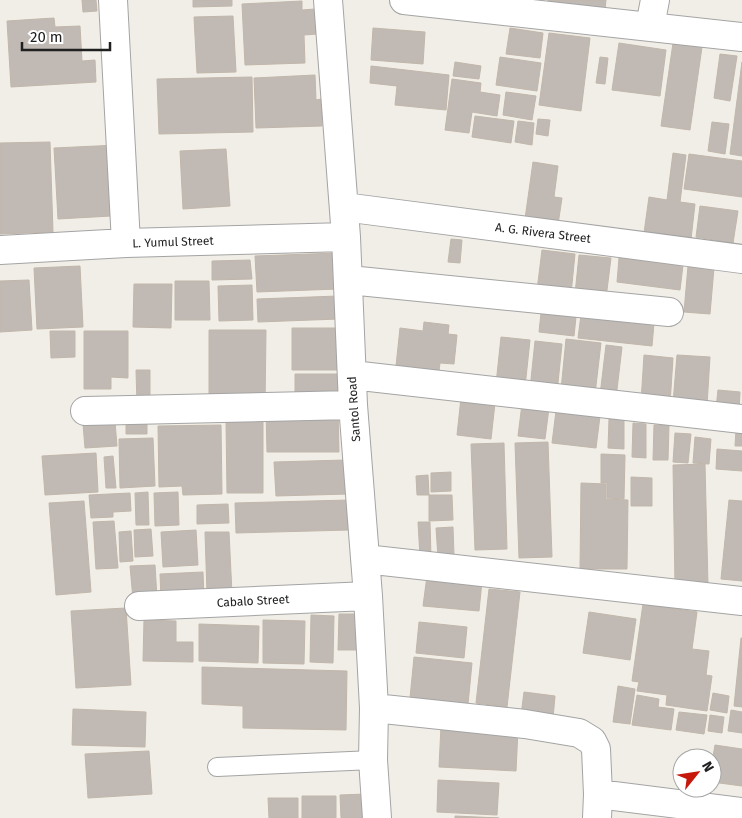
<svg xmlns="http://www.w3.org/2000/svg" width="742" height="818" font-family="'Fira Sans',sans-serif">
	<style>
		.building { fill: #c1bab4; stroke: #c1b6aa }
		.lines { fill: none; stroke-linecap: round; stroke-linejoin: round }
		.service-casing { stroke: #a4a4a4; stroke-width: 20 }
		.minor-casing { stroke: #a4a4a4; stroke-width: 30 }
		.service { stroke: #fff; stroke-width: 18 }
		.minor { stroke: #fff; stroke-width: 28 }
		.labels { text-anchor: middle; stroke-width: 4.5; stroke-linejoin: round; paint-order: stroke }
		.street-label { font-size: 12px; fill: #202020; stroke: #fff }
	</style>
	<rect width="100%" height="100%" fill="#f0eee7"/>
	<path class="building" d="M82 0H96L97 11 83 12Z
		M193 0H232V6L193 7Z
		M548 0H606L605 10 547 5Z
		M302 1V10L315 9 317 34 304 35 305 63 245 65 242 4Z
		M233 16 236 72 197 73 194 17Z
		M54 18 55 27 80 26 82 61 95 60 96 82 11 87 7 21Z
		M373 28 425 32 423 64 371 60Z
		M510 28 543 33 540 58 506 54Z
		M549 33 590 38 581 111 539 105Z
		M619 43 666 50 660 96 612 90Z
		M673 43 702 47 690 130 661 126Z
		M720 54 737 56 730 101 714 98Z
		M500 57 541 63 537 91 496 85Z
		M600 57 608 58 605 84 596 83Z
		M455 62 481 66 479 79 453 76Z
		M742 62V156L730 154Z
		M371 66 449 75 446 110 395 105 397 86 370 83Z
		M315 75 316 100 321 99 322 126 256 128 254 78Z
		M252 77 253 132 159 134 157 79Z
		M452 79 481 83 480 92 500 95 497 116 472 112 469 133 445 130Z
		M506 92 536 96 532 120 503 115Z
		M475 116 514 121 511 143 472 137Z
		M538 119 550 120 548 136 536 134Z
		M518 121 534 123 532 145 515 142Z
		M712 122 729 124 725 154 708 151Z
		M50 142 53 232 0 234V143Z
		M118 145 119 159H108L111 216 58 219 54 148Z
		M226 149 230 206 183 209 180 151Z
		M673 153 686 155 680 202 695 204 691 239 644 233 649 197 667 200Z
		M689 154 742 161V197L684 189Z
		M533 162 558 166 554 197 562 198 557 231 524 226Z
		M700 206 738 211 733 243 696 237Z
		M451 239 462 240 460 263 448 262Z
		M542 250 575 254 571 294 537 290Z
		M337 253 338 289 257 292 255 256Z
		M579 255 611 258 606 298 575 294Z
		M619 258 683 265 680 290 617 282Z
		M250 260 252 279 212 280V261Z
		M80 266 83 327 37 329 34 268Z
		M688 266 714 268 710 314 684 312Z
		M29 280 32 330 0 332V281Z
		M175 281H209L210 320H175Z
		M134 284H172L171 328 133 327Z
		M252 285 253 320 219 321 218 286Z
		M338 296 339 319 258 322 257 299Z
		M541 313 576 317 574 336 539 332Z
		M581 315 654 323 652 346 578 338Z
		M424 322 449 325 448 334 457 335 454 364 440 363 439 371 396 366 400 328 423 331Z
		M292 328H344V370H292Z
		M209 330H266L265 405H209Z
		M50 331H75V357L51 358Z
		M84 331H128V378L111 377V389H84Z
		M501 337 530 340 525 387 496 384Z
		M566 339 601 343 595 394 561 390Z
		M535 341 562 344 557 392 530 389Z
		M606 345 622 347 616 398 600 395Z
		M644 355 673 358 670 404 641 402Z
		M677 355 710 357 707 405 673 403Z
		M136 370H150V404H137Z
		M295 374H341V398L295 397Z
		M718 390 740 392 739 411 716 408Z
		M523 396 550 400 545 439 518 436Z
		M461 398 495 403 491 439 457 435Z
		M557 403 601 408 596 448 552 443Z
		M266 412H338L339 452H267Z
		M609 419H624V449L608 448Z
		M147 421V434H126V422Z
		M226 421H263V493H227Z
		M115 422 117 446 85 448 83 424Z
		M633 423 646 424V458L632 457Z
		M221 425 222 494 183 495 182 486 159 487 158 426Z
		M654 425H669L668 460H653Z
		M736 430 742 431V446H735Z
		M675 433 691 434 688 463 673 462Z
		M695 437 711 439 709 464 693 463Z
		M153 438 155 486 120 488 119 439Z
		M548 442 552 557 519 558 515 443Z
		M504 443 507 549 475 550 471 444Z
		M717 449 742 451V471L716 469Z
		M96 453 98 492 45 495 42 456Z
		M601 454 625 455 624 499 607 498V483H601Z
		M113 456 116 488H106L104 457Z
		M346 460 348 494 276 496 274 462Z
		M705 464 708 585H675L673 465Z
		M451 472V491L431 492V473Z
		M428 475 429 495H417L416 476Z
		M631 477 652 478V506H631Z
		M581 483 606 484V499L628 500 627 569H580Z
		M148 492 149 525H136L135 493Z
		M178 492 179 525 155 526 154 493Z
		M130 493 131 511 113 512V517L91 518 89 495Z
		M429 495H452L453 520 429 521Z
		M349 500 350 530 236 533 235 503Z
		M729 500 742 501V581L721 579Z
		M84 501 91 592 56 595 49 503Z
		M228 504 229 523 197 524V505Z
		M114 521 118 568 96 569 93 522Z
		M418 522H430L431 557H420Z
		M453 527 454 556 438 557 436 528Z
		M151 529 153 556 135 557 134 530Z
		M196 530 198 565 163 567 161 532Z
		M131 531 133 561 120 562 119 532Z
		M205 532H229L232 594H207Z
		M155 565 157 598 133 599 130 566Z
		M203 572 204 598 161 599 160 574Z
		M427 576 482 581 479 611 423 606Z
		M489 589 520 592 507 707 476 703Z
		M643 604 697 612 692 649 709 651 706 675 712 676 707 711 666 705 667 695 637 691 639 682 632 681Z
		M126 608 131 685 76 688 71 611Z
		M589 612 636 619 630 660 583 653Z
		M339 614H361L360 650H338Z
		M311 615 334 616 333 663 310 662Z
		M144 620 176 621V642H193V662L143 661Z
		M263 620 305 621 304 664 263 663Z
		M419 622 467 627 464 658 416 653Z
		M199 624 259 626 258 663 199 661Z
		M741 638H742V707L734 706Z
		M414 657 472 663 468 704 410 698Z
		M202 667 347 671 346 730 243 728V706L202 704Z
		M618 686 635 689 630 724 613 722Z
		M524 692 555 696 553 718 521 715Z
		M713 693 729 696 727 713 710 710Z
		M637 695 659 699 658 707 674 709 671 730 632 725Z
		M73 709 146 712 145 747 72 745Z
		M731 710 742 712V733L728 731Z
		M679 712 707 715 704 734 676 730Z
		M710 715 724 717 722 733 708 731Z
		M441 726 518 730 516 771 439 767Z
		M715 745 742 749V786L712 782V762Z
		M149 751 152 794 88 798 85 754Z
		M438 780 499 783 497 815 437 812Z
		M366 794 367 818H341L340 795Z
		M302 796H336V818H302Z
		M268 798H298V818H269Z
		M455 816 499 818H455Z"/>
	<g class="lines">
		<g class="service-casing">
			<path id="service" d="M217 767 373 760"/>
		</g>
		<g class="minor-casing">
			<path id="minor" d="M113 0 126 243
				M328 0 346 237 353 405 368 596 374 708 373 760 377 818
				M404 0 742 37
				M650 26 655 0
				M344 207 742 259
				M0 250 126 243 346 237
				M349 280 669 312
				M352 375 742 419
				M85 411 353 405
				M365 559 742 601
				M139 606 368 596
				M374 708 525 724 579 733 592 741 596 749 598 794 597 818
				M598 794 742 812"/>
		</g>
		<use href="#service" class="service"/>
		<use href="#minor" class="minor"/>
	</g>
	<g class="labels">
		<g class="street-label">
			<text transform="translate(543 233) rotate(7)" y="4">A. G. Rivera Street</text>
			<text transform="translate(173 242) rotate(-2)" y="4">L. Yumul Street</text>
			<text transform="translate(354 409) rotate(-94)" y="4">Santol Road</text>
			<text transform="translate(253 601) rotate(-3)" y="4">Cabalo Street</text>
		</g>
	</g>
	<g transform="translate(697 773) rotate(60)"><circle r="24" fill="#ffffff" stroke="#a6a6a6"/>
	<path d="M0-4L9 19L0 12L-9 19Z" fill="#c6180b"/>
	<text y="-8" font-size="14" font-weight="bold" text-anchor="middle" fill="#202020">N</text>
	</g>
	<path d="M22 42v8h88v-8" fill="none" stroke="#202020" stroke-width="2.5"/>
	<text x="30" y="42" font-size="15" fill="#202020" stroke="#ffffff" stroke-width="4" paint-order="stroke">20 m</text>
</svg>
